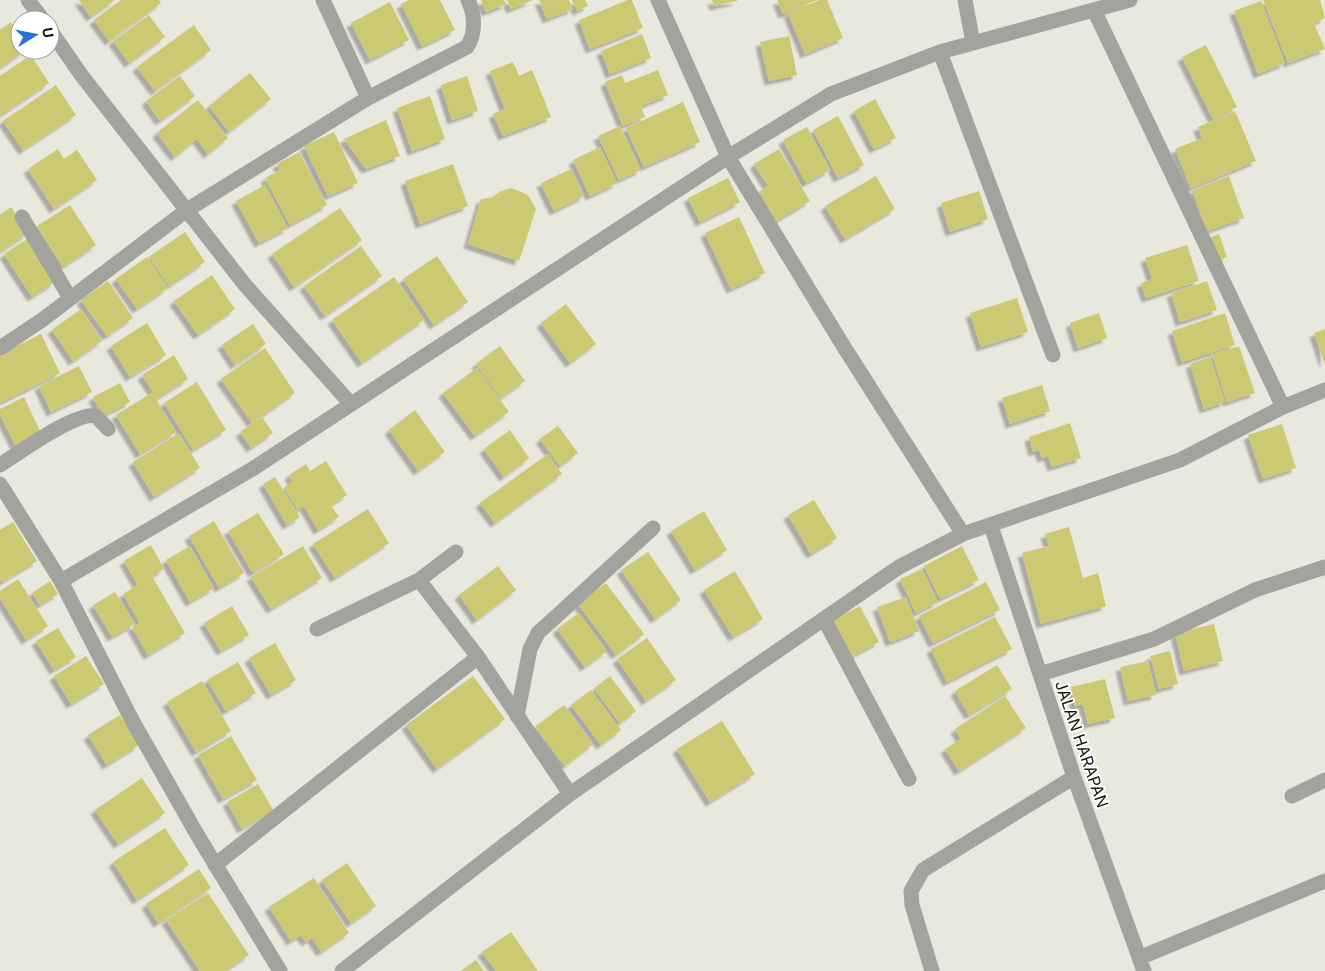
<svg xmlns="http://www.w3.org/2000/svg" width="1325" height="971" font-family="Inter,sans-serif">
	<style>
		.building { fill: #cbca72; filter: url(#shadow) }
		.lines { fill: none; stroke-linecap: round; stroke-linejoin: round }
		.street { stroke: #a2a29e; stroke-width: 15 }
		.labels { text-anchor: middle; stroke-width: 4; stroke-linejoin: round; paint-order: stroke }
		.street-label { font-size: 16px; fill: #12120f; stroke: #fff }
	</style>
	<defs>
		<filter id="shadow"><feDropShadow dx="-4.5" dy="4.5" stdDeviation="1" flood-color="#0004"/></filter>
	</defs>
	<rect width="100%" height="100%" fill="#e8e8de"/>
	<path class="building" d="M79 0H115L91 17Z
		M121 0H159L161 3 109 41 94 20Z
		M409 0H440L455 30 422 46 401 4Z
		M481 0H504L506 4 486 12Z
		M507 0H533L511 9Z
		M539 0H569L573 9 547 19Z
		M572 0H585L588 6 577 11Z
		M628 0H632L643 28 590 49 579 20Z
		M712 0H737V1L714 6Z
		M777 0H817L783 14Z
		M820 0H827L843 38 805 54 788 13Z
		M1263 0H1320L1325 18 1314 23 1325 49 1288 63Z
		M1261 1 1285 63 1258 74 1234 11Z
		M390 2 409 40 370 60 351 23Z
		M149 15 165 37 129 63 113 41Z
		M11 22 20 35V50H26L0 68V30Z
		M194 25 211 50 155 91 137 67Z
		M642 34 651 58 610 74 601 51Z
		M789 36 797 75 769 81 760 42Z
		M1206 45 1237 107 1213 119 1182 57Z
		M31 55 49 83 0 116V76Z
		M513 62 519 76 532 70 551 117 503 136 493 114 505 109 490 71Z
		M658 70 668 95 641 106 645 117 623 126 605 82 622 75 625 83Z
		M250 73 271 99 229 132 209 106Z
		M180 76 195 96 160 121 146 101Z
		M467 76 478 111 452 120 441 85Z
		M56 85 76 115 23 150 3 121Z
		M430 96 445 139 412 151 397 108Z
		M875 99 896 138 874 149 854 111Z
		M198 100 228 138 208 154 197 139 175 157 157 133Z
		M683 102 700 142 644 167 626 128Z
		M1235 111 1256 161 1191 188 1175 149 1202 138 1198 127Z
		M838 116 864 165 838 178 813 130Z
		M386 120 400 156 366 169 344 139Z
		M620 126 641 170 619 180 598 136Z
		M807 127 830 170 806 183 783 140Z
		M334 132 358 183 328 196 304 146Z
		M600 147 617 183 590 196 573 160Z
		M58 149 64 159 77 150 97 180 54 209 28 169Z
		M779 149 810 201 776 221 759 192 768 186 754 164Z
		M299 152 327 205 290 225 265 178 280 170 277 164Z
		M453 164 468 206 420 224 405 181Z
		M571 169 584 196 554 211 541 183Z
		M876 176 895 209 845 239 825 206Z
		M1229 176 1244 218 1207 231 1192 190Z
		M728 178 740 202 700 222 688 198Z
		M265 185 288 228 259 243 236 201Z
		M511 188 528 195 536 209 519 261 468 244 481 199 493 197 499 192Z
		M979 191 988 219 950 232 941 203Z
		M70 205 96 245 63 267 37 226Z
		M11 207 28 233 0 252V215Z
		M340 208 362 240 294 287 272 254Z
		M739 217 765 273 731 289 705 233Z
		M185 232 205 262 169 286 149 257Z
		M1219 234 1227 257 1217 261 1209 238Z
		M27 239 55 282 32 297 4 254Z
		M1187 245 1199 281 1146 298 1141 283 1152 279 1145 258Z
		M361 246 382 276 325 316 304 286Z
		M437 256 468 302 434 325 403 279Z
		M147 257 168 288 137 309 116 279Z
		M212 275 235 309 198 335 174 301Z
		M394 277 424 320 362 363 332 320Z
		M108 281 133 318 107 336 81 300Z
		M1207 281 1217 310 1180 322 1171 293Z
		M1017 298 1028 332 981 347 970 313Z
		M566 304 596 344 570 363 541 323Z
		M81 309 102 341 73 361 52 330Z
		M1099 313 1107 338 1078 348 1070 323Z
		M1225 313 1235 345 1182 362 1172 331Z
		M147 323 166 355 130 377 111 346Z
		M253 324 266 344 235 365 222 345Z
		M1325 329V365L1314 333Z
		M41 334 60 373 0 403V354Z
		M500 346 525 381 501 398 476 364Z
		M1239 346 1255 393 1227 402 1212 354Z
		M265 348 295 393 252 423 221 379Z
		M174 355 188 379 156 399 176 432 140 454 116 415 153 392 142 375Z
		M1210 357 1225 402 1204 409 1190 364Z
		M79 366 92 392 51 412 39 386Z
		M477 368 509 412 475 436 443 393Z
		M197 382 226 430 193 450 164 403Z
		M120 383 130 402 102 416 93 397Z
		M1042 385 1050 411 1010 424 1002 398Z
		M24 397 41 433 15 445 0 415V409Z
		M415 410 445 452 418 471 389 430Z
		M262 417 273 433 251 448 240 432Z
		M1070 423 1081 458 1052 467 1048 456 1042 458 1039 450 1033 452 1029 437Z
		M1282 424 1296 468 1263 479 1248 435Z
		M558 426 578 453 560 466 540 439Z
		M510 430 529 458 504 477 484 449Z
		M179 433 200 468 154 497 133 462Z
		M548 454 562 474 495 523 480 503Z
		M326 461 347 495 331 505 339 517 318 530 304 506 298 510 284 488 293 482 289 475 306 464 310 471Z
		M275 477 300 517 287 525 263 484Z
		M814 500 837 538 811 554 788 515Z
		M368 509 389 543 335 578 313 544Z
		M704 511 727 550 695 570 671 531Z
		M258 513 284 554 253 573 228 531Z
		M214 521 244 573 219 588 189 536Z
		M13 522 37 561 2 582 0 579V530Z
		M1069 527 1083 578 1098 573 1106 606 1041 624 1022 553 1049 546 1045 534Z
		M151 545 164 569 152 576 185 633 148 655 132 627 140 623 123 594 138 585 124 561Z
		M190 546 214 588 190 602 166 560Z
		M303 546 322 578 271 609 251 577Z
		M962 546 979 580 940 599 924 566Z
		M648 552 681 600 655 619 621 570Z
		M498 566 516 590 477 620 459 595Z
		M922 569 938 602 916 613 900 579Z
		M735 571 763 619 733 637 704 590Z
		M18 579 48 626 26 640 0 598V591Z
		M50 581 58 594 40 605 32 593Z
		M986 582 1000 610 933 643 919 616Z
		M606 583 644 634 616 655 578 604Z
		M115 592 135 624 112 637 93 605Z
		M906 597 919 631 890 642 877 607Z
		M232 606 249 635 221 651 204 623Z
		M860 606 879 642 847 659 828 623Z
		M579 613 607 651 585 667 557 629Z
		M995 617 1012 649 947 682 931 649Z
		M1214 624 1223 661 1184 671 1175 633Z
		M58 628 76 657 54 670 36 641Z
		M647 638 676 680 646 701 617 659Z
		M275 643 296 680 271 695 249 658Z
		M1170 651 1178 684 1159 689 1150 656Z
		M86 656 104 684 71 704 54 676Z
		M1148 661 1156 695 1128 701 1120 667Z
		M238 662 256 693 226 711 207 680Z
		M997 665 1012 689 969 715 955 691Z
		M473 676 505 719 437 769 406 725Z
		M610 676 636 711 620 723 594 689Z
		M1105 679 1115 718 1088 724 1083 704 1075 706 1071 687Z
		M202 681 231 731 196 752 167 702Z
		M591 690 621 730 601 745 571 705Z
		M1005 696 1026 728 959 771 945 749 961 739 955 729Z
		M564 705 593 744 565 766 535 727Z
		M120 715 139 745 107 765 88 735Z
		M722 721 755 774 710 802 677 749Z
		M231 736 257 780 223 799 198 755Z
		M142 778 165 813 118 844 95 810Z
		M258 784 273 810 242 829 227 802Z
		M165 828 189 865 137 900 113 862Z
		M347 863 376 906 351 923 322 880Z
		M199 869 211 888 158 923 146 904Z
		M314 878 349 933 321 952 312 938 306 942 301 935 291 941 269 907Z
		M208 893 249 955 225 971H200L166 920Z
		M511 932 538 971H496L482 952Z
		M476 960 484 971H461Z"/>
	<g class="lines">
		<path class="street" d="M28 0 43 20
			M323 0 368 98
			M658 0 728 157 844 347 963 534
			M965 0 973 43
			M1094 10 1283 407
			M50 30 82 76 245 285 350 403
			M940 52 1053 355
			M22 217 70 298
			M0 348 42 320 187 210 368 98 467 47C476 33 475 15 468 0
			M0 465C19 453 76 411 96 416L108 429
			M0 484 61 581 132 720 198 836 280 971
			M991 526 1074 777 1144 971
			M456 552 419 580 478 657
			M61 581 254 468 728 157 831 94 940 52 1130 0
			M824 619 909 779
			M317 629 419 580
			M1040 674 1154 639 1255 590 1325 567
			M517 716 530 649 538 633 653 528
			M1292 796 1325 780
			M215 865 478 657 570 794
			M1139 958 1325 881
			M342 971 570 794 899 567 963 534 1180 460 1283 407 1325 390
			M932 971 912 905 911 891 923 870 1074 777"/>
	</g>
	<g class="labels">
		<g class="street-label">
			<text transform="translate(1082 744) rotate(71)" y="6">JALAN HARAPAN</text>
		</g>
	</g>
	<g transform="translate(35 35) rotate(80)"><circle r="24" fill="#ffffff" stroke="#a0a09f"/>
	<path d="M0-4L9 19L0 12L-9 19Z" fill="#2673de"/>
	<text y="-8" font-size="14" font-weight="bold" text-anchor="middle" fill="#12120f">U</text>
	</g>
</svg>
